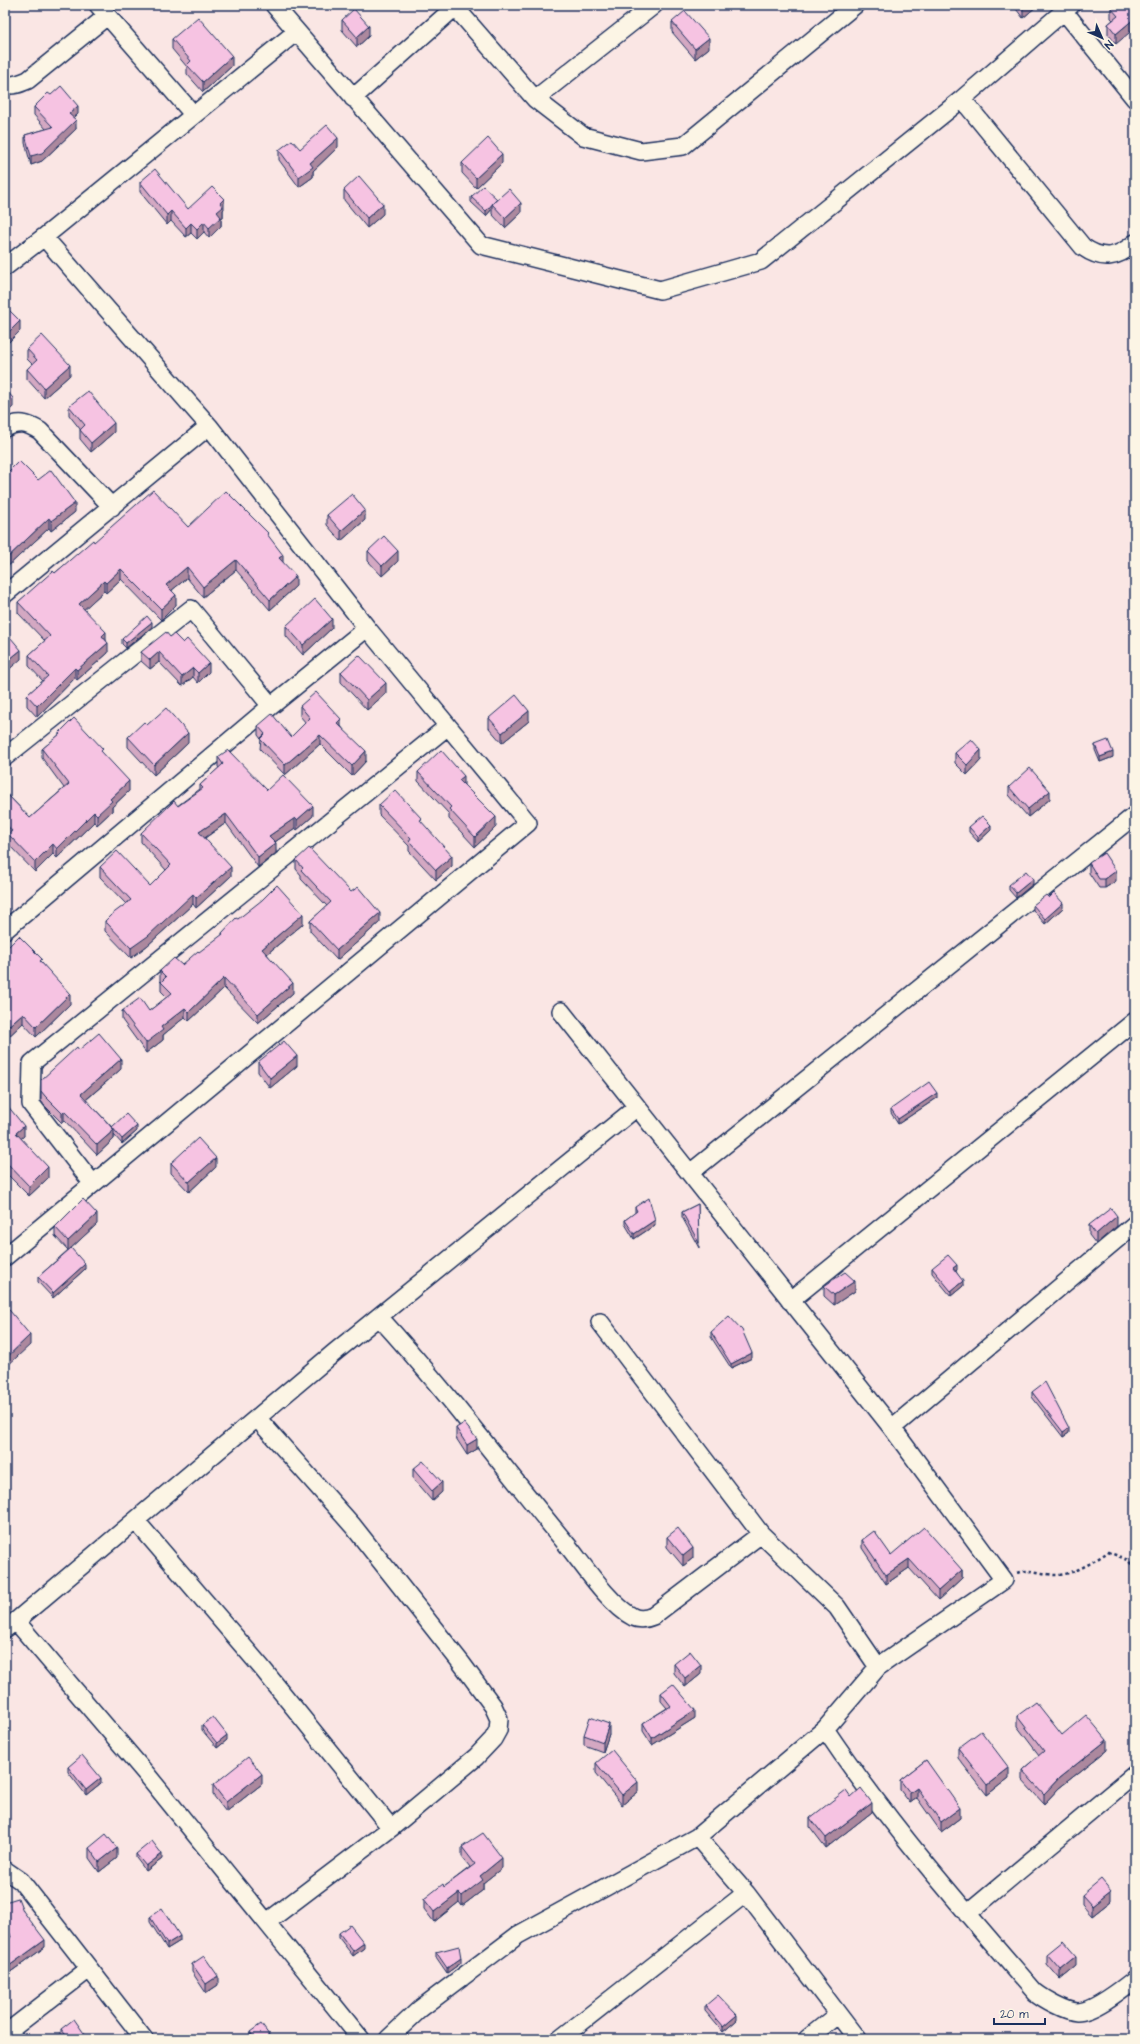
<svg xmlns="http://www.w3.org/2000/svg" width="1140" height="2044" font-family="'Architects Daughter',sans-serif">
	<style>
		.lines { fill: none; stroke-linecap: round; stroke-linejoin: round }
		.street-casing { stroke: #1b2f5e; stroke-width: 20 }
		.path { stroke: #1b2f5e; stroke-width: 2.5; stroke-dasharray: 3 3; stroke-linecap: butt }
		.street { stroke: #fcf5e5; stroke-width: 17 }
		.wall { fill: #d4a8c2; stroke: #1b2f5e }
		.shaded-wall { fill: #ac889e; stroke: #1b2f5e }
		.building { fill: #f6c3e2; stroke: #1b2f5e }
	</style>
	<rect width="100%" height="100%" fill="#fae6e4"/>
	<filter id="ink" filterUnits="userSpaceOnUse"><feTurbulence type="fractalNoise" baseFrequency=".025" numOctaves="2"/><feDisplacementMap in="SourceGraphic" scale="8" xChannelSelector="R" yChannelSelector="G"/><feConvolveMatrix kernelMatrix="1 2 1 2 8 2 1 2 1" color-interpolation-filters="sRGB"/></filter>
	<g filter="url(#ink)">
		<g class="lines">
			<g class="street-casing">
				<path id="street" d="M98 5 193 114
					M274 5 481 245 660 290 761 261 962 99 1071 5
					M458 5 455 7 535 99 583 136 641 151 683 146 855 5
					M1064 11 1135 99
					M5 84C12 87 21 83 28 80L107 16
					M353 98 455 7
					M535 99 654 5
					M962 99 1083 247C1103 261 1117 258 1135 243
					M5 267 44 237 296 32
					M5 428C19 421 27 423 40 431L112 507
					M5 594 209 426
					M5 757 191 609 271 706
					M5 930 271 706 367 628
					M690 1173 1135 815
					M93 1184 31 1104 32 1063 448 726
					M5 1257 528 823 367 628 209 426 44 237
					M790 1301 1135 1021
					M379 1317C446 1390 504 1469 568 1546 584 1566 610 1605 633 1617 640 1620 646 1619 653 1616L761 1534
					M600 1322 761 1534 837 1607 878 1667
					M257 1418 353 1526 462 1664 493 1706 499 1719 498 1730 493 1739 476 1757 391 1828 267 1922
					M892 1428 1135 1224
					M136 1521 262 1668 391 1828
					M5 1629 16 1621
					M825 1729C888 1823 961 1907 1035 1992 1044 1999 1065 2011 1077 2012 1094 2012 1122 1989 1135 1979
					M697 1837 746 1893 857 2039
					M5 1870 21 1881 144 2039
					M967 1914 1135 1774
					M5 2034 89 1969
					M361 2039 148 1776 16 1621 335 1352 637 1107
					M388 2039 420 2009 518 1935 697 1837 825 1729 878 1667 1004 1580 892 1428 561 1011
					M560 2039 746 1893
					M807 2039 837 2015"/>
			</g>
			<path class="path" d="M1018 1573C1029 1568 1042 1574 1054 1575 1072 1576 1093 1562 1108 1552L1128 1560 1135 1569"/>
			<use href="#street" class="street"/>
		</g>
		<path class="wall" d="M1013 5H1038L1023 18Z
			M1135 5 1116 44 1108 34V24L1113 20 1111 18V8Z
			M342 20 369 36 357 47 342 30Z
			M672 22 709 48 695 59 672 32Z
			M172 39 232 66 203 92 187 74V67L172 49Z
			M51 95 78 114 74 118 76 129 42 161 31 165 25 143V135L46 129 34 115V107Z
			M338 147 313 171V177L299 187 279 160V150Z
			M462 163H502L476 188 462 173Z
			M140 182 188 209H224L223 210V217L221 218V226L209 238 204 232 197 239 191 233 186 237 171 221 167 225 140 192Z
			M344 190 383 214 367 228 344 200Z
			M471 197 521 213 505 228 492 214V209L486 216 471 202Z
			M27 349 70 375 44 398 27 379V369L32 364 27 359Z
			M69 406 114 432 91 452 80 439V429L69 415Z
			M5 469 8 472 38 480 75 512 51 531 49 528 5 569Z
			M327 515 365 520 341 541 327 525Z
			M188 527 268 536 296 586 270 610 236 570 203 597 187 578 172 590 176 605 161 620 121 579 106 593 104 591 84 609 106 640 108 653 77 680 75 678 37 717 27 706V695L43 681 29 666V655L45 641 18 613V602L94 542Z
			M368 551 398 561 382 576 368 561Z
			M286 626 332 628 303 655 286 636Z
			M152 627 126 648 122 644V639Z
			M170 637 209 672 198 683 193 677 182 686 159 662 150 669 141 661V652Z
			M341 672 386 693 367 710 341 682Z
			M300 706 341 726 366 761 352 776 320 744 285 775 260 749 261 739 258 735V726L291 737 306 723 300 716Z
			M489 718 529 721 502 743 489 728Z
			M147 725 188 743 154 775 128 747V737Z
			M59 733 103 754 129 791 112 807V811L97 825 94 822 57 858 53 854 35 872 8 844V836L5 833V792L30 818 64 788 42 758V749L59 735Z
			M1095 745 1113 757 1100 762 1095 750Z
			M955 753 981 760 967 775 955 763Z
			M218 757 267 790 313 816 297 830 295 828 275 842 276 853 258 867 226 823 205 838 231 876 196 908 193 904 148 945 131 958 105 931V921L126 904 100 877V867L150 886 166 870 141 842V833L200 789V785L219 768 218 767Z
			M418 772 464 785 496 827 475 847 449 819V814L418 781Z
			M1009 787 1050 799 1028 817 1009 795Z
			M379 805 422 823 452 866 436 880 409 851V846L379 815Z
			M969 827 991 830 978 842 969 832Z
			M296 860 380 922 337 960 310 931V921L327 906 301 879V875L296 869Z
			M1089 863 1116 881 1105 888H1099L1089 873Z
			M1033 884 1016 898 1009 890V885Z
			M1049 898 1063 908 1045 924 1033 910V905Z
			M238 919 303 924 267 954 293 993 258 1023 224 988 189 1021 185 1017 163 1035V1040L146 1053 122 1020V1011H149L167 997 161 991V982L160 981V971L182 965 222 936V933Z
			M5 950 42 963 70 1004 36 1037 23 1023 5 1040Z
			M79 1050 121 1069 86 1100 112 1127 137 1131 122 1144 114 1135V1139L97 1155 64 1120 62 1123 45 1106 41 1101V1080Z
			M258 1062 297 1066 270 1088 258 1072Z
			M937 1098 898 1124 891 1113V1109Z
			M5 1105 24 1136 21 1138 48 1178 29 1196 5 1172Z
			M171 1163 216 1167 189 1192 171 1173Z
			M698 1204 699 1248 682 1217V1212Z
			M635 1207 655 1225 634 1239 625 1224V1220L635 1213Z
			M97 1224 71 1248 85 1269 53 1298 38 1282V1277L68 1250 55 1236V1227Z
			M1089 1225 1117 1226 1096 1244 1089 1235Z
			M932 1268 957 1270 956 1271 963 1286 951 1296 932 1273Z
			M824 1286 855 1291 834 1305 824 1296Z
			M711 1332 752 1358 731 1368 711 1337Z
			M1032 1392 1069 1433 1063 1437 1032 1397Z
			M456 1428 477 1449 467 1455 456 1438Z
			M413 1469 442 1492 432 1501 413 1479Z
			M667 1537 693 1558 683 1566 667 1547Z
			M862 1540 891 1555 962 1570V1578L938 1600 909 1568 886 1584 862 1548Z
			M674 1664 701 1674 685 1687 674 1673Z
			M661 1693 695 1718 652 1745 643 1731V1723L667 1708 661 1701Z
			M1017 1716 1062 1735 1107 1750 1059 1788 1044 1804 1022 1780V1770L1039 1755 1017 1726Z
			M202 1725 227 1740 217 1748 202 1730Z
			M609 1734 603 1752 584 1745V1735Z
			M958 1748 1009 1778 987 1795 958 1758Z
			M926 1760 960 1818 941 1832 917 1798 910 1803 900 1790V1780Z
			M596 1763 638 1792 622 1805 596 1773Z
			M68 1767 101 1783 86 1795 68 1772Z
			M262 1784 226 1812 213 1795V1785Z
			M851 1797 872 1812 826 1848 810 1827V1818Z
			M462 1847 502 1868 483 1883V1890L462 1906 459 1902 434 1922 424 1909V1899L444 1887 470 1867 462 1857Z
			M89 1848 117 1858 99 1872 89 1858Z
			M136 1854 162 1859 146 1871 136 1858Z
			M1082 1895 1111 1901 1092 1916 1082 1905Z
			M5 1902 45 1947 9 1973 5 1968V1942L9 1938 5 1926Z
			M150 1917 180 1941 167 1949 150 1922Z
			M339 1933 364 1948 353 1956 339 1938Z
			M436 1952 461 1963 447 1973 436 1957Z
			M1047 1954 1076 1966 1060 1979 1047 1964Z
			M192 1964 218 1985 206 1993 192 1972Z
			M705 2006 737 2020 723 2032 705 2011Z
			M61 2029 88 2039H61Z
			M250 2032 272 2039H250Z"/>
		<path class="shaded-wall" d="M1027 5H1038L1023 18V8Z
			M1135 18V28L1116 44V34Z
			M369 26V36L357 47V37Z
			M709 38V48L695 59V49Z
			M232 56V66L203 92V82Z
			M78 106V114L69 122V114Z
			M76 120V129L42 161 31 165V156Z
			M338 138V147L313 171V177L299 187V177L310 163Z
			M502 154V163L476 188V178Z
			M224 199V209L223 210V217L221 218V226L209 238V228L217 212 220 203Z
			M521 203V213L505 228V218Z
			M383 204V214L367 228V218Z
			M492 204V209L486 216V211Z
			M171 211V221L167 225V215Z
			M204 222V232L197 239V229Z
			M191 223V233L186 237V228Z
			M20 321V331L5 346V336Z
			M70 365V375L44 398V388Z
			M13 398V407L5 414V406Z
			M114 423V432L91 452V443Z
			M75 503V512L51 531V521Z
			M365 510V520L341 541V531Z
			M49 518V528L5 569V560Z
			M398 551V561L382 576V566Z
			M283 555V565L279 558Z
			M236 560V570L203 597V587Z
			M187 567V578L166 595V585Z
			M121 569V579L106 593V583Z
			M296 576V586L270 610V600Z
			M104 581V591L79 614V604Z
			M176 595V605L161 620V609Z
			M332 619V628L303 655V645Z
			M152 622V627L126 648V643Z
			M106 632V642L102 636Z
			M108 643V653L77 680V670Z
			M21 650V659L5 673V663Z
			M159 652V662L150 669V660Z
			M209 663V672L198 683V673Z
			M75 668V678L37 717V706Z
			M193 668V677L182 686V677Z
			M386 683V693L367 710V700Z
			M529 711V721L502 743V733Z
			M341 719V729L337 723Z
			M188 733V743L154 775V765Z
			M320 735V744L285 775V765Z
			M981 750V760L967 775V765Z
			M366 751V761L352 776V766Z
			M1113 752V757L1100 762V757Z
			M464 776V785L459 780Z
			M129 781V791L112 807V811L97 825V815L110 799Z
			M1050 791V799L1028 817V809Z
			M313 806V816L297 830V820Z
			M94 812V822L57 858V849Z
			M226 814V823L199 842V832Z
			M496 817V827L475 847V837Z
			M295 818V828L269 846V836Z
			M991 825V830L978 842V837Z
			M276 843V853L258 867V857Z
			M53 844V854L35 872V862Z
			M452 856V866L436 880V870Z
			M231 867V876L196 908V898Z
			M1116 871V881L1105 888V879Z
			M1033 879V884L1016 898V893Z
			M193 894V904L148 945 131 958V948Z
			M1063 903V908L1045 924V919Z
			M380 913V922L337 960V950Z
			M303 914V924L262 958V949Z
			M224 978V988L189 1021V1012Z
			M293 983V993L258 1023V1014Z
			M70 994V1004L36 1037V1027Z
			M185 1008V1017L163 1035V1040L146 1053V1043L161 1027Z
			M23 1013V1023L5 1040V1029Z
			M9 1049V1060L5 1063V1053Z
			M297 1056V1066L270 1088V1078Z
			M121 1059V1069L81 1104V1094Z
			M937 1093V1098L898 1124V1119Z
			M64 1111V1120L62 1123V1113Z
			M24 1126V1136L16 1143V1133Z
			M137 1126V1131L122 1144V1139Z
			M114 1130V1139L97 1155V1145Z
			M216 1158V1167L189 1192V1182Z
			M48 1167V1178L29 1196V1186Z
			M97 1214V1224L68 1251V1241Z
			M1117 1216V1226L1096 1244V1234Z
			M655 1220V1225L634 1239V1234Z
			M85 1264V1269L53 1298V1293Z
			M957 1265V1270L953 1273V1268Z
			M855 1281V1291L834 1305V1295Z
			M963 1281V1286L951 1296V1291Z
			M30 1335V1345L5 1368V1359Z
			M752 1353V1358L731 1368V1364Z
			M1069 1428V1433L1063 1437V1432Z
			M477 1439V1449L467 1455V1445Z
			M442 1482V1492L432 1501V1491Z
			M693 1548V1558L683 1566V1556Z
			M909 1559V1568L886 1584V1575Z
			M962 1570V1578L938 1600V1591Z
			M701 1665V1674L685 1687V1678Z
			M695 1710V1718L652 1745V1738Z
			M609 1724V1734L603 1752V1742Z
			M227 1735V1740L217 1748V1743Z
			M1107 1740V1750L1059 1788 1044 1804V1794L1059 1778Z
			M1009 1768V1778L987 1795V1785Z
			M262 1774V1784L226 1812V1802Z
			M101 1778V1783L86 1795V1790Z
			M638 1782V1792L622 1805V1795Z
			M917 1788V1798L910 1803V1793Z
			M872 1803V1812L826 1848V1838Z
			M960 1808V1818L941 1832V1822Z
			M117 1848V1858L99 1872V1862Z
			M162 1854V1859L146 1871V1866Z
			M502 1858V1868L483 1883V1890L462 1906V1896L480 1876Z
			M1111 1891V1901L1092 1916V1906Z
			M459 1893V1902L434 1922V1912Z
			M180 1936V1941L167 1949V1944Z
			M45 1940V1947L9 1973V1966Z
			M364 1943V1948L353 1956V1951Z
			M1076 1956V1966L1060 1979V1969Z
			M461 1958V1963L447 1973V1968Z
			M218 1976V1985L206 1993V1984Z
			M737 2015V2020L723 2032V2027Z"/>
		<path class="building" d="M1021 5H1027L1023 8Z
			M1116 5H1135V18L1116 34 1108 24 1118 16 1111 8Z
			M354 9 369 26 357 37 342 20Z
			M685 11 709 38 695 49 672 22Z
			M198 17 232 56 203 82 187 65 191 61 172 39Z
			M61 86 78 106 69 114 76 120 42 153 31 156 25 135 53 127 34 107 48 93 51 95Z
			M327 125 338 138 310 163 313 167 299 177 279 150 292 140 300 149Z
			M488 138 502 154 476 178 462 163Z
			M155 169 188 209 212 187 224 199 220 203 223 207 217 212 221 217 209 228 204 222 197 229 191 223 186 228 171 211 167 215 140 182Z
			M359 176 383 204 367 218 344 190Z
			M483 186 497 199 486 211 471 197Z
			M509 189 521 203 505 218 492 204Z
			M5 306 20 321 5 336Z
			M42 335 70 365 44 388 27 369 37 360 27 349Z
			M5 389 13 398 5 406Z
			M88 391 114 423 91 443 80 430 85 425 69 406Z
			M19 461 38 480 51 470 75 503 51 521 49 518 5 560V505L7 503 5 501V469L8 472Z
			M153 490 188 527 226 491 268 533 267 534 283 555 279 558 296 576 270 600 236 560 203 587 187 567 166 585 176 595 161 609 121 569 106 583 104 581 79 604 106 632 102 636 108 643 77 670 75 668 37 706 27 695 48 676 29 655 50 636 18 602 53 571 55 573 93 540 94 542Z
			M352 494 365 510 341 531 327 515Z
			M384 536 398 551 382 566 368 551Z
			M315 599 332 619 303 645 286 626Z
			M147 616 152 622 126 643 122 639Z
			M5 631 21 650 5 663Z
			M166 632 170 637 174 634 183 643 187 639 209 663 198 673 193 668 182 677 159 652 150 660 141 652Z
			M359 655 386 683 367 700 341 672Z
			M316 692 341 719 337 723 366 751 352 766 320 735 285 765 260 739 265 734 258 726 272 714 291 737 310 718 300 706Z
			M516 695 529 711 502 733 489 718Z
			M166 708 188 733 154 765 128 737 144 722 147 725Z
			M74 718 103 749 101 751 129 781 110 799 112 801 97 815 94 812 57 849 53 844 35 862 8 834 12 831 5 823V792L30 818 69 784 42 749 60 734 59 733Z
			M971 739 981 750 967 765 955 753Z
			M1108 740 1113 752 1100 757 1095 745Z
			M228 750 267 790 283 775 313 806 297 820 295 818 269 836 276 843 258 857 226 814 199 832 231 867 196 898 193 894 148 936 131 948 105 921 111 915 131 900 100 867 117 851 150 886 171 865 141 833 174 801 178 806 203 788 200 785 223 764 218 757Z
			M441 750 464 776 459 780 496 817 475 837 449 809 451 807 418 772Z
			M1030 768 1050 791 1028 809 1009 787Z
			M395 790 422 819 420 820 452 856 436 870 409 841 411 838 379 805Z
			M982 816 991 825 978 837 969 827Z
			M309 848 351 892 358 887 380 913 337 950 310 921 331 902 301 870 303 868 296 860Z
			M1104 853 1116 871 1105 879H1099L1089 863Z
			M1026 871 1033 879 1016 893 1009 885Z
			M277 885 303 914 262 949 293 983 258 1014 224 978 189 1012 185 1008 161 1027 163 1030 146 1043 122 1011 140 998 149 1011 172 993 161 982 166 977 160 971 174 958 182 965 198 951 199 952 223 934 222 933 236 918 238 919 262 900Z
			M1054 893 1063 903 1045 919 1033 905 1046 895 1049 898Z
			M19 936 42 959 40 961 70 994 36 1027 23 1013 5 1029V950Z
			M99 1033 121 1059 81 1094 114 1130 97 1145 64 1111 62 1113 45 1096 41 1091V1080L77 1047 79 1050Z
			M284 1041 297 1056 270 1078 258 1062Z
			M5 1045 9 1049 5 1053Z
			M929 1082 937 1093 898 1119 891 1109Z
			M5 1105 6 1106 7 1105 24 1126 16 1133 48 1167 29 1186 5 1161Z
			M126 1114 137 1126 122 1139 112 1127Z
			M198 1138 216 1158 189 1182 171 1163Z
			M649 1198 655 1220 634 1234 625 1220 637 1211 635 1207Z
			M83 1199 97 1214 68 1241 55 1227Z
			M698 1204 699 1243 682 1212Z
			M1111 1208 1117 1216 1096 1234 1089 1225Z
			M71 1248 85 1264 53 1293 38 1277Z
			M948 1255 957 1265 953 1268 963 1281 951 1291 932 1268Z
			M845 1272 855 1281 834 1295 824 1286Z
			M5 1305 30 1335 5 1359Z
			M729 1316 742 1330 752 1353 731 1364 711 1332Z
			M1045 1382 1069 1428 1063 1432 1032 1392Z
			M464 1423 477 1439 467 1445 456 1428Z
			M423 1461 442 1482 432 1491 413 1469Z
			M924 1527 962 1570 938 1591 909 1559 886 1575 862 1540 874 1531 891 1555Z
			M678 1528 693 1548 683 1556 667 1537Z
			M690 1651 701 1665 685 1678 674 1664Z
			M673 1684 695 1710 652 1738 643 1723 671 1706 661 1693Z
			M1036 1702 1062 1735 1086 1715 1107 1740 1059 1778 1044 1794 1022 1770 1044 1751 1017 1716Z
			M213 1717 227 1735 217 1743 202 1725Z
			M590 1717 609 1724 603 1742 584 1735Z
			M981 1731 1009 1768 987 1785 958 1748Z
			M612 1750 638 1782 622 1795 596 1763Z
			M82 1755 101 1778 86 1790 68 1767Z
			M248 1757 262 1774 226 1802 213 1785Z
			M926 1760 960 1808 941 1822 917 1788 910 1793 900 1780Z
			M861 1788 872 1803 826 1838 810 1818 846 1790 851 1797Z
			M483 1833 502 1858 480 1876 483 1880 462 1896 459 1893 434 1912 424 1899 443 1884 444 1887 475 1864 462 1847Z
			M106 1834 117 1848 99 1862 89 1848Z
			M152 1841 162 1854 146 1866 136 1854Z
			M1101 1879 1111 1891 1092 1906 1082 1895Z
			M18 1898 23 1911 45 1940 9 1966 5 1960V1942L11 1937 5 1919V1902Z
			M162 1908 180 1936 167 1944 150 1917Z
			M350 1925 364 1943 353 1951 339 1933Z
			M1063 1941 1076 1956 1060 1969 1047 1954Z
			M459 1946 461 1958 447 1968 436 1952Z
			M204 1956 218 1976 206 1984 192 1964Z
			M718 1995 737 2015 723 2027 705 2006Z
			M74 2019 88 2039H69L61 2029Z
			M261 2024 272 2039H255L250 2032Z"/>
	</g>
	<rect width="1140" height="2044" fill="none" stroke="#fcf5e5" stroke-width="20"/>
	<rect x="10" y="10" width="1120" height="2024" fill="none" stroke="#1b2f5e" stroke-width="1.5" filter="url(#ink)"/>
	<g transform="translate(1102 38) rotate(135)" stroke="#fcf5e5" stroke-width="3" paint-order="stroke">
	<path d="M0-3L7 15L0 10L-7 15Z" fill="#1b2f5e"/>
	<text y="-6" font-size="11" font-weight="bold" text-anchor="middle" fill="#1b2f5e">N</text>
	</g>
	<path d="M994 2018v6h51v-6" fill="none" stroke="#1b2f5e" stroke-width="2"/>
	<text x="1000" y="2018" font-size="12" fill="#1b2f5e" stroke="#fcf5e5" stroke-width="3" paint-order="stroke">20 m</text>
</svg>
